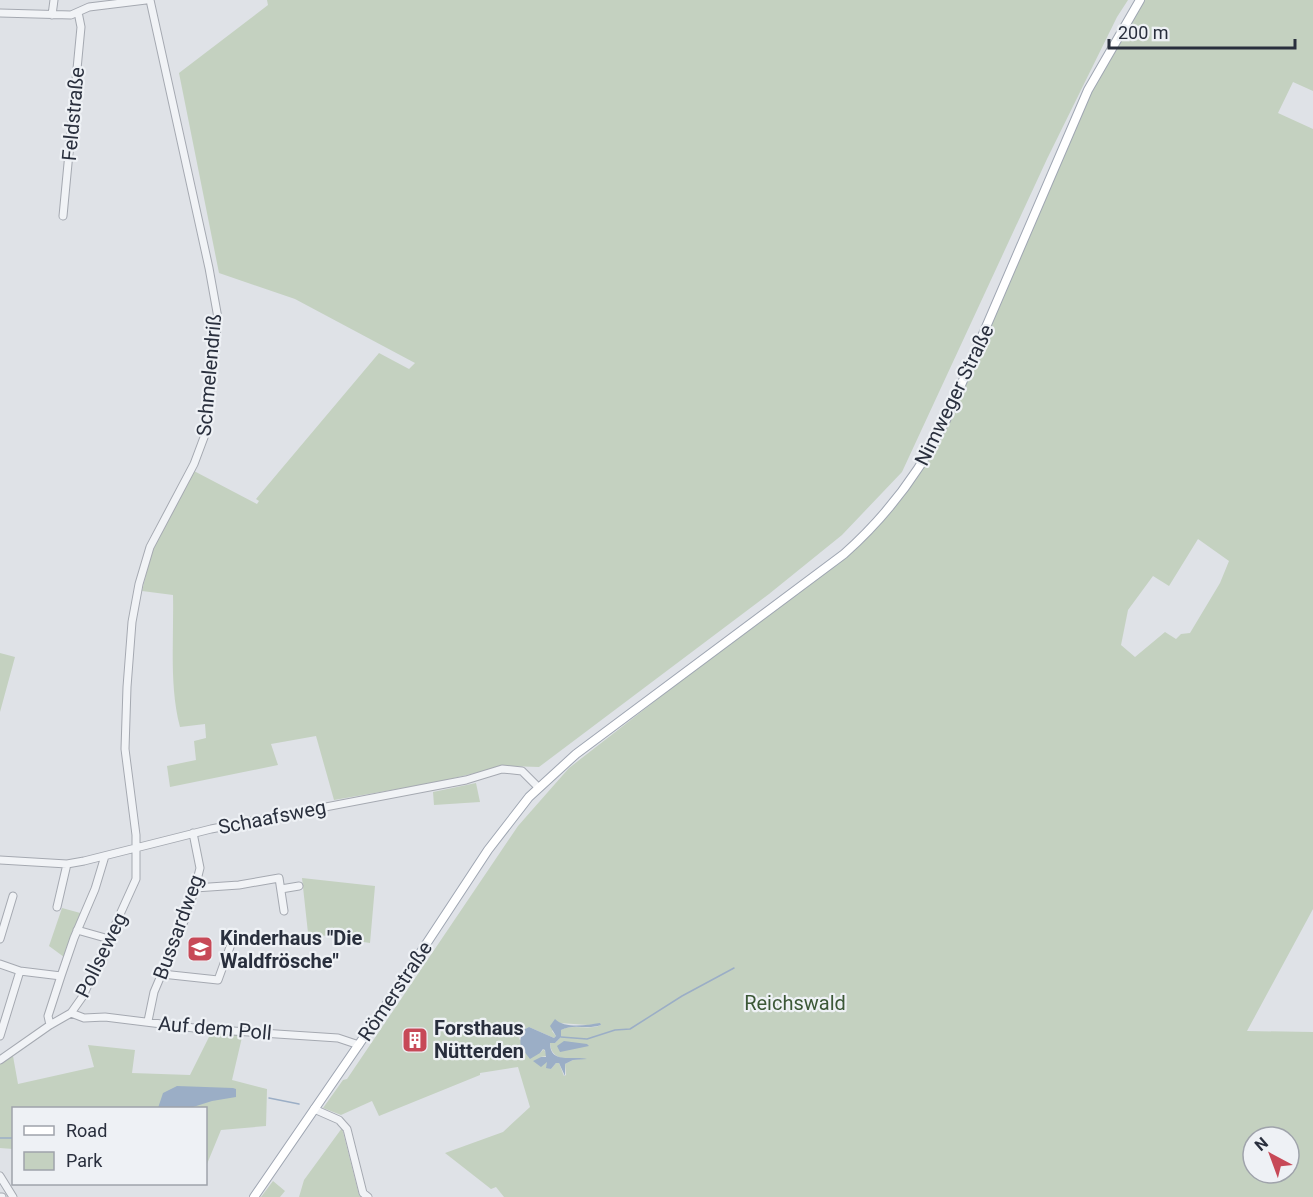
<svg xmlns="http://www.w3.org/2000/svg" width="1313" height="1197" font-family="Roboto,sans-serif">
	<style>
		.green { fill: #c4d1c0; fill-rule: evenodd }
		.water { fill: #9baec6 }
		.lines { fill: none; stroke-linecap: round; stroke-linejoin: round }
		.stream { stroke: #9baec6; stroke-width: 1.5 }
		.minor-casing { stroke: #a5a9b1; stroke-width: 9 }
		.major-casing { stroke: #9fa6b2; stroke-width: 10 }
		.minor { stroke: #f1f3f6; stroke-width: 7 }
		.major { stroke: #fff; stroke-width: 8 }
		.labels { text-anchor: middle; stroke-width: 4.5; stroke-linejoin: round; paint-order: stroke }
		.street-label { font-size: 20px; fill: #292f3d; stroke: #eef1f5 }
		.poi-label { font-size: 20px; font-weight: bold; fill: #292f3d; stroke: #eef1f5; text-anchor: start }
		.park-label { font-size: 20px; fill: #3c5837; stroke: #eef1f5 }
	</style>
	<rect width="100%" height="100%" fill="#dfe2e7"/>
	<path class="green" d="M267 0H1128L1117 17 1047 159 902 472 842 535 769 594 539 767 506 766 432 783 334 800 316 736 271 744 278 765 170 787 167 766 196 760 194 741 206 738 205 724 180 727C169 685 174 638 173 595L142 591 152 551 194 471 257 504 259 501 256 499 379 353 409 369 415 363 295 299 219 273 179 73 268 5Z
		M1142 0H1313V91L1293 82 1278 113 1313 129V909L1247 1031 1313 1032V1197H504L496 1187 491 1189 445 1153 503 1132 530 1107 518 1067 480 1073V1075L379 1116 372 1101 341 1115 323 1108 343 1080 347 1079 518 826 569 768 844 554 923 462 1058 158 1125 24ZM1198 539 1229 561 1220 583 1190 633 1181 634 1176 639 1165 632 1135 657 1121 645 1128 610 1153 576 1169 586ZM559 1023 588 1025 598 1024 601 1025C587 1031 573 1023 561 1030V1037L555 1043H550C551 1061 568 1059 582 1060H573L565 1064 566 1075 564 1076 559 1063H556L551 1069 547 1067V1062L540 1057 547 1056 544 1049 540 1053 519 1039 523 1030 529 1027 554 1038 556 1036 552 1031ZM1253 1137H1289V1173H1253Z
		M0 653 15 657 0 712Z
		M476 783 480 802 434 805 433 792Z
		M302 878 375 886 370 943 308 933Z
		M62 908 84 914 64 957 49 946Z
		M212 1031 243 1033 232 1080 267 1089 266 1126 221 1130 207 1164 206 1108H14L13 1149 0 1148V1064L13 1056 18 1084 94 1067 88 1045 135 1050 132 1073 190 1075Z
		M342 1128 359 1195 361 1197H299L304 1180Z
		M273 1181 285 1191 280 1197H261Z"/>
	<path class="water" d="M555 1019C565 1029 587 1025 600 1023L601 1025C587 1030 573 1023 561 1030V1037L555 1043H550C550 1065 573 1055 587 1059L573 1060 565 1064V1076L559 1063H556L551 1069 546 1068 547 1062 541 1067 533 1061 541 1057H546L545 1050 543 1049 540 1053 530 1059C520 1046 518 1045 523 1030L529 1027 554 1038 556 1036 550 1026Z
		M564 1041 587 1044 589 1046 560 1052 557 1046Z
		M177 1086 233 1088 236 1089V1097L212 1101 190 1108H158L163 1093Z"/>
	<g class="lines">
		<path class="stream" d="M561 1037 587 1039 615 1030 630 1029 682 996 734 968
			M269 1098 299 1104
			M0 1138H14"/>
		<g class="minor-casing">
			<path id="minor" d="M0 13 71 15 89 7 146 0
				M52 15 54 0
				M63 216 81 27 78 12
				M0 860 67 864 84 861 211 829 466 780 502 769 522 771 538 787
				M195 888 239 885 279 878 284 911
				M281 889 299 886
				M57 907 67 864
				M77 930 109 939
				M0 939 13 896
				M0 964 20 971 61 976
				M162 974 218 980 230 947
				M71 1013 84 1018 105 1017 202 1029 338 1038 359 1045
				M148 1021 154 992 185 919 195 888 200 868 193 833
				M50 1025 48 1016 61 976 74 938 95 889 105 856
				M0 1036 20 971
				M0 1060 50 1025 71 1013 83 996 136 879V835L125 749 127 687 132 622 139 584 150 547 194 464 206 432 218 318 209 268 150 0
				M314 1109 339 1120 347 1129 363 1193 368 1197
				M0 1176 13 1197
				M0 1197H2"/>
		</g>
		<g class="major-casing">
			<path id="major" d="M254 1197 388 1002 488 850 529 797 576 754 844 554C888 515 920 472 946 420L1088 90 1140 0"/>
		</g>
		<use href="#minor" class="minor"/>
		<use href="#major" class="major"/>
	</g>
	<defs>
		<g id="school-square" transform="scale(1.35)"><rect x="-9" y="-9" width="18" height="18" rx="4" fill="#c74957" stroke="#eef1f5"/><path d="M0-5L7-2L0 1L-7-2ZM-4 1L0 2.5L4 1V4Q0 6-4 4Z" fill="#fff"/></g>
		<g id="building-square" transform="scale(1.35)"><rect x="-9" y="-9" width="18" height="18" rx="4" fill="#c74957" stroke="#eef1f5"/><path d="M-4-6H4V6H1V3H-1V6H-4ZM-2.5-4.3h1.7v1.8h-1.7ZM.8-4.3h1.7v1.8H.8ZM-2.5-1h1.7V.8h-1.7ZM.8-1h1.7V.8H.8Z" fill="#fff"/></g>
	</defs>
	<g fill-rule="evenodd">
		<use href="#school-square" x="200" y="949"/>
		<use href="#building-square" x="415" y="1040"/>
	</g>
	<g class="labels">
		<g class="street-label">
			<text transform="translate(73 114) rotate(-85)" y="7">Feldstraße</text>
			<text transform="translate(209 375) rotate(-85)" y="7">Schmelendriß</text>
			<text transform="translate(954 395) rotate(-64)" y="7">Nimweger Straße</text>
			<text transform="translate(272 817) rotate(-11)" y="7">Schaafsweg</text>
			<text transform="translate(178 927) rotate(-70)" y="7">Bussardweg</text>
			<text transform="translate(101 955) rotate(-64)" y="7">Pollseweg</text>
			<text transform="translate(395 991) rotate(-56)" y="7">Römerstraße</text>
			<text transform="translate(215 1028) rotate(5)" y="7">Auf dem Poll</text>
		</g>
		<g class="poi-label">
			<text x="220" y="945">Kinderhaus "Die<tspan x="220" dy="23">Waldfrösche"</tspan></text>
			<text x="434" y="1035">Forsthaus<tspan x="434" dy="23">Nütterden</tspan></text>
		</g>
		<g class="park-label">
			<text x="795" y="1010">Reichswald</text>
		</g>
	</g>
	<rect x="12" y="1107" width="195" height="78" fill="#eef1f5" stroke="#9fa3ab" stroke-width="1.5"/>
	<rect x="24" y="1126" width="30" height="9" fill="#ffffff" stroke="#9fa3ab" stroke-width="1.5"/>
	<text x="66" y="1137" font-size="18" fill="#292f3d">Road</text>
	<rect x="24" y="1152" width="30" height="18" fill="#c4d1c0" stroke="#9fa3ab" stroke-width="1.5"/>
	<text x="66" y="1167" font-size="18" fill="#292f3d">Park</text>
	<g transform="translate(1271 1155) rotate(319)"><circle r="28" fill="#eef1f5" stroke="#9fa3ab" stroke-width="1.5"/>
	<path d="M0-4.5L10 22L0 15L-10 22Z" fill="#c74957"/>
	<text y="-9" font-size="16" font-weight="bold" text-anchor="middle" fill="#292f3d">N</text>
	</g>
	<path d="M1109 39v9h186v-9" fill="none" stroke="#292f3d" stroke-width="3"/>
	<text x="1118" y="39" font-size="18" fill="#292f3d" stroke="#eef1f5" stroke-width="4.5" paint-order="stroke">200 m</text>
</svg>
